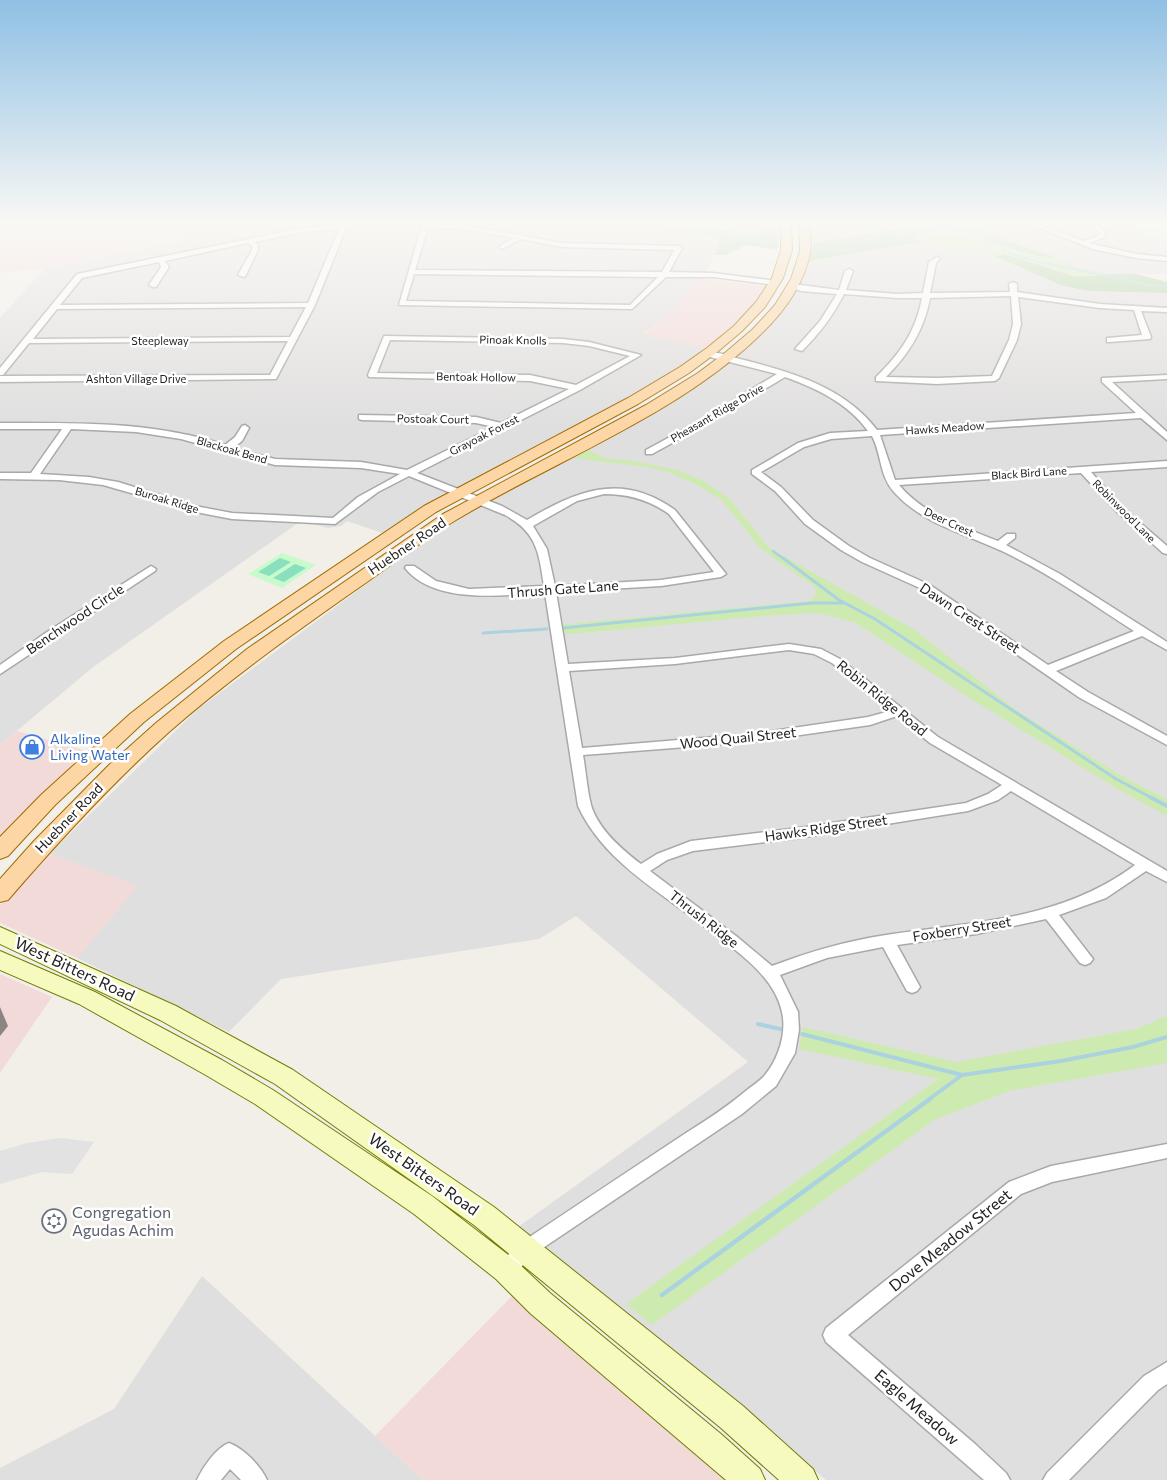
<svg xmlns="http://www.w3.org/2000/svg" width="1167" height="1480" font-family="Commissioner,sans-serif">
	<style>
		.residential { fill: #e0dfdf }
		.commercial { fill: #f2dad9 }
		.grass { fill: #cdebb0 }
		.forest { fill: #add19e }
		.park { fill: #c8facc }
		.pitch { fill: #88e0be }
		.parking { fill: #e2e2e2 }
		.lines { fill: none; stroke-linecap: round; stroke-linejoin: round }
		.stream-far4 { stroke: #aad3df; stroke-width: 2 }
		.stream-far3 { stroke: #aad3df; stroke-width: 2.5 }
		.stream-far2 { stroke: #aad3df; stroke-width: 3 }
		.stream-far1 { stroke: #aad3df; stroke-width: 4 }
		.stream { stroke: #aad3df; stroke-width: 4.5 }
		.minor-casing { stroke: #a9a9a9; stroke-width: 3 }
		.secondary-casing { stroke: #707d05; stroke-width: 2 }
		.primary-casing { stroke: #a06b00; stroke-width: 2 }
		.minor { fill: #fff; fill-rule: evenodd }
		.secondary { fill: #f7fabf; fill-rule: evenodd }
		.primary { fill: #fcd6a4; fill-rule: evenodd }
		.shaded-wall { fill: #8b8681 }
		.labels { text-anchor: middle; stroke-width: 5; stroke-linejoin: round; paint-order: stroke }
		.far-street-label { font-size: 11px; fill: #222; stroke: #fff }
		.street-label { font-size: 14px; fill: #222; stroke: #fff }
		.shop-label { font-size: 14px; fill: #366cbe; stroke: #fff; text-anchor: start }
		.near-street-label { font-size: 16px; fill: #222; stroke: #fff }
		.near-worship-label { font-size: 16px; fill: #5b616d; stroke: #fff; text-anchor: start }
	</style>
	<rect width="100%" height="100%" fill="#f2efe9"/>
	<path class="residential" d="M278 221H532L541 224 572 228 658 230 720 237 719 245 710 266 696 286 672 312 643 334 707 348 658 381 422 508 382 533 347 521 341 526 328 528 314 524 298 523 92 668 0 745V318L45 268Z
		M602 221H779V239L685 223Z
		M809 221H1131L1149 239H1167V274H1113L1081 268 960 223 906 226 814 243 811 241V229Z
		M922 242 994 256 1063 286 1089 291 1167 293V1480H826L518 1227 748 1062 576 916 539 939 281 979 229 1032 77 958 137 886 49 854 198 709 415 548 471 508 671 400 728 363 782 311 800 281 809 261Z
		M202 1276 423 1480H0V1468L114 1409Z"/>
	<path class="commercial" d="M6 221H278L45 268 0 273V222Z
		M701 278 765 286 752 307 730 329 707 348 643 335 672 312Z
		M17 731 93 753 0 840V745Z
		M49 854 138 886 77 958 0 923V905Z
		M0 974 52 997 0 1073Z
		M513 1295 728 1480H423L375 1436Z"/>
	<path class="grass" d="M950 229 981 233 987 242 1038 256 1056 258 1081 268 1113 274 1076 277 1005 254 994 256 922 242 913 237 928 230Z
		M589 450 604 458 634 461 680 471 703 481 730 499 769 548 912 628 1015 709 1120 775 1167 799V816L1119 790 965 695 854 622 818 613 763 616 560 635 557 625 809 601C814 598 816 596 816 589L812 585 761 549 721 499 697 485 671 473 647 467 573 458Z
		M1167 1016V1063L1009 1091 934 1120 652 1325 626 1304 938 1079 799 1049 803 1027 956 1062 1136 1029Z"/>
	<path class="forest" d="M532 221 685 223 748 234 780 229 777 250 747 245 725 255H715L719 245V237C691 233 663 230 635 229 602 228 563 233 532 221Z
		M937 222 960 223 1056 258 1038 256 987 242 981 233 950 229 928 230 913 237 922 242 809 261 814 243Z
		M1005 254 1076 277 1113 274H1136L1167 282V293L1089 291 1063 286 994 256Z"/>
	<path class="park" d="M1131 221H1167V239H1149Z
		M282 553 316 565 282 588 248 574Z"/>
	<path class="pitch" d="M280 558 291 562 269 576 258 572Z
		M295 564 306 568 284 582 273 578Z"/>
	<path class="parking" d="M61 1138 94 1142 72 1174 42 1172 0 1184V1151L27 1143Z"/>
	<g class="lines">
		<path class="stream-far4" d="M553 221 597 225 687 227 780 245
			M916 230C952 218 981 219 1005 251
			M871 246 914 231
			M1007 253 1043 263
			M813 254 869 246
			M1046 263 1149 285 1167 286"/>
		<path class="stream-far3" d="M773 551 785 560"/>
		<path class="stream-far2" d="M783 558 839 600 875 619 1116 779 1152 798
			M563 628 812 603H844
			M483 633 547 629"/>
		<path class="stream-far1" d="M1150 797 1167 806
			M758 1024 780 1029
			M802 1034 962 1075
			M928 1100 962 1075 1061 1061 1133 1047 1167 1037"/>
		<path class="stream" d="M662 1295 930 1099"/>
		<g class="minor-casing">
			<path id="minor" d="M343 221H349L315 305 276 379 0 382V376L270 375 288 341 29 343 3 375H0V368L77 274 302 228 341 225ZM339 229 308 303 60 305 82 278 159 262 161 267 149 285 153 287H156L169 267 165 261 248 243 252 246V250L238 275 245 277 258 250V245L255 242 302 232ZM306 307 290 337 33 339 57 309Z
				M1021 221H1029L1083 241 1099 236V232L1088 221H1094L1105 232V237L1089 243 1136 254 1167 257V261L1136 258 1093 249Z
				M425 223 470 226 562 243 679 246 682 248 669 272 713 273 769 280 775 284 771 286 767 284 713 277H666L632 309 399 305 422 225ZM428 227 470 230 514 238 500 246 499 247 502 249 521 239 562 247 674 250 662 272 415 270ZM414 274 658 277 630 305 406 301Z
				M937 257 940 259 936 263 930 293 1010 292 1009 284 1013 282 1017 284V292L1100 304 1167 308V312L1141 311 1151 337 1150 339 1110 342H1107V338L1142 335 1134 310 1100 308 1018 297 1021 324 1017 340 999 378 995 381 937 384 876 381V377C900 354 916 331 922 298H897L844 294C833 316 819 334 802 351L795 349 820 321 837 294 801 291 793 288V284L839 290 845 271 849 269 853 271 846 290 897 294 923 293 929 262ZM1011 296 1013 324 1009 340 992 376 937 378 886 377C909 354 924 330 930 298Z
				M384 336 563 339 589 342 641 355 580 390 417 473 502 506 527 520C578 490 622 472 675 510L726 574 721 577 661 586 556 592 568 664 675 658 789 644 821 649 840 659 938 737 1167 871V882L1146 871 1106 898 1059 915 1093 959 1090 963 1085 965 1080 963 1046 919 976 934 897 945 920 987 917 991 912 993 907 991 883 947 827 958 780 975 798 1012 799 1030 795 1053 776 1086 742 1114 531 1256 513 1276 506 1279 499 1276 497 1270 499 1264 519 1244C574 1207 630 1170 686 1133 707 1120 728 1106 747 1090 753 1085 760 1081 765 1075 778 1059 787 1034 782 1012 773 971 727 945 696 920 652 887 602 858 578 806L545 593C503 595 435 605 405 568L406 566H414L436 581 469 589 544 586C539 553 537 532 505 515L409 476 378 492 335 524 232 519 201 513 103 485 59 480 0 479V473H31L62 429H0V423C76 423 152 421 225 445L235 437 242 426 245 425 249 428 242 441 233 448 275 459 361 462 407 470 494 427 476 423 362 420 359 419V415L476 417 501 423 569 389 530 381 369 377 368 375ZM390 340 563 343 589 346 630 356 576 385 530 375 377 373ZM71 429 136 432 181 439 275 465 361 468 400 474 358 497 333 518 232 513 195 506 118 482 89 477 40 474ZM604 494C629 494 649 500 669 514L714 572 661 580 555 586 547 549 533 526 577 501ZM789 650 814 654 832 663 890 711 868 717 751 734 582 748 569 671 675 664ZM897 716 930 743 1002 785 988 794 966 803 799 828 691 841 657 854 641 864C621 849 598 829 591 805 587 789 586 772 583 755L751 742 870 725ZM1011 791 1135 865C1062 920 973 922 886 935 846 941 809 952 772 966L736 936 650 871 667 860 693 851 799 838 968 811 998 800Z
				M706 352C718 351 732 357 744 360 792 372 846 388 877 430L1136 413 1102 382V378L1167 375V379L1112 382 1167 432V440L1141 418 880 435 895 480 1167 461V467L1091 472 1124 509 1167 546V554L1163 553 1118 513 1081 473 899 485C924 515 963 527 998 541L1007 534H1015V538L1006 545 1060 574 1167 642V650L1142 636 1056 671 1088 692 1167 736V745L1080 698 922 589 862 562 841 550 805 524 775 491 752 474V470L798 443 830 433 868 431C848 403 816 388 785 377L707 424 652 454H646V450L701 420 777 374 706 356ZM872 436C882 455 879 475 894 492 925 527 975 536 1014 557 1056 578 1095 606 1134 631L1048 665 930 585 870 558 849 546 813 520 781 487 761 472 804 447 831 439Z
				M151 566 156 569 155 571 0 674V665L47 632Z
				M1167 1144V1158L1052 1182 1021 1194 848 1335 975 1444 1006 1473 1010 1480H984L826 1342 823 1335 826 1328 1009 1182 1051 1166Z
				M1167 1362V1384L1158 1390 1069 1480H1043L1047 1473 1144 1376Z
				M229 1443C243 1448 261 1466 267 1480H241L230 1469 221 1480H197C203 1467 216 1448 229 1443Z"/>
		</g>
		<g class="secondary-casing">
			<path id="secondary" d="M0 927 176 1006 293 1070 494 1207 743 1406 813 1469 818 1480H779L721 1428 474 1225 275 1084 160 1020 0 944Z
				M0 951 95 992 222 1060 273 1090 432 1196 516 1261 550 1293 721 1434 760 1469 765 1480H726L530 1313 496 1279 414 1214 255 1104 204 1074 79 1004 0 970Z"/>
		</g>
		<g class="primary-casing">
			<path id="primary" d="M781 221H791L792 250 783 278 765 307 742 331 716 353 689 373 638 404 436 512 236 649 144 722 55 805 8 856 0 859V837L41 795 130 714 224 641 424 506 628 398 680 367 707 348 734 326 756 302 772 278 781 250Z
				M799 221H809C810 231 812 243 810 253 804 285 783 313 760 335 678 415 554 461 456 520 421 541 388 568 354 591 290 636 227 681 169 732 111 784 59 841 8 900L0 902V879L34 841 109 765 156 723 247 649 443 514 646 405 698 373 726 352 753 329 775 305 791 279 800 251Z"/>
		</g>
		<use href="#minor" class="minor"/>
		<use href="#secondary" class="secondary"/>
		<use href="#primary" class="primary"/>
	</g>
	<path class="shaded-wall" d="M0 1007 8 1026 0 1036Z"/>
	<linearGradient id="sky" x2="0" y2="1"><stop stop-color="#8fc0e4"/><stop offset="0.52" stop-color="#f9f8f5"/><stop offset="1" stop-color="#f9f8f5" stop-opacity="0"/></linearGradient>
	<rect width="1167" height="428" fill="url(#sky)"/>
	<defs>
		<g id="shop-ring" transform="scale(1.25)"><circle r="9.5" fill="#fff" stroke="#3f7fe0" stroke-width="1.5"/><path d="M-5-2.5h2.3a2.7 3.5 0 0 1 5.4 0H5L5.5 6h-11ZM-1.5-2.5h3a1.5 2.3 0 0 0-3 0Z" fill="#3f7fe0"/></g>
		<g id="synagogue-ring" transform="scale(1.25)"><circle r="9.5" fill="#fff" stroke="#6b7280" stroke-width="1.5"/><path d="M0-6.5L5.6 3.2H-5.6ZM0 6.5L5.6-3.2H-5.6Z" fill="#6b7280"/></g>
	</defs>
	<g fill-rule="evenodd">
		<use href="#shop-ring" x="32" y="747"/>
		<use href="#synagogue-ring" x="54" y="1221"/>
	</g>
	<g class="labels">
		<g class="far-street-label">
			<text transform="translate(513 340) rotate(1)" y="4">Pinoak Knolls</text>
			<text x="160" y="345">Steepleway</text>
			<text transform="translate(476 377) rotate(1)" y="4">Bentoak Hollow</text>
			<text x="136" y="383">Ashton Village Drive</text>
			<text transform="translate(717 413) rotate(-30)" y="4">Pheasant Ridge Drive</text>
			<text transform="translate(433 419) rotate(1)" y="4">Postoak Court</text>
			<text transform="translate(945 428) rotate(-4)" y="4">Hawks Meadow</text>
			<text transform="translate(484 435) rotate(-27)" y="4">Grayoak Forest</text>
			<text transform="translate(232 450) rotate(16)" y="4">Blackoak Bend</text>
			<text transform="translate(1029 473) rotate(-4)" y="4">Black Bird Lane</text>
			<text transform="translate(167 500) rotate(17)" y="4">Buroak Ridge</text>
			<text transform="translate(1124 511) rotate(45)" y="4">Robinwood Lane</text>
			<text transform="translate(949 522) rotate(25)" y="4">Deer Crest</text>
		</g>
		<g class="street-label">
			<text transform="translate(407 546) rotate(-34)" y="5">Huebner Road</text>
			<text transform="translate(563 589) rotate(-4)" y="5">Thrush Gate Lane</text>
			<text transform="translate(970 618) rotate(33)" y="5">Dawn Crest Street</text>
			<text transform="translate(75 619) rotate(-34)" y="5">Benchwood Circle</text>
			<text transform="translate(882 698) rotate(39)" y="5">Robin Ridge Road</text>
			<text transform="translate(738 738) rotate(-6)" y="5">Wood Quail Street</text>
			<text transform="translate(69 818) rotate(-46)" y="5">Huebner Road</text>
			<text transform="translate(826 828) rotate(-8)" y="5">Hawks Ridge Street</text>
			<text transform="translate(704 919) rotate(38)" y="5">Thrush Ridge</text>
			<text transform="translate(962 929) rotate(-9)" y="5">Foxberry Street</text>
		</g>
		<g class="shop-label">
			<text x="50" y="744">Alkaline<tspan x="50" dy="16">Living Water</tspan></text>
		</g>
		<g class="near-street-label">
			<text transform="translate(75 969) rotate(25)" y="6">West Bitters Road</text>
			<text transform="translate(424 1174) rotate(35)" y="6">West Bitters Road</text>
			<text transform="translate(950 1240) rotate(-39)" y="6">Dove Meadow Street</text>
			<text transform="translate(917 1407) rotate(41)" y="6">Eagle Meadow</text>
		</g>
		<g class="near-worship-label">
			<text x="72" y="1218">Congregation<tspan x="72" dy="18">Agudas Achim</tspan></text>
		</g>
	</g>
</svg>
